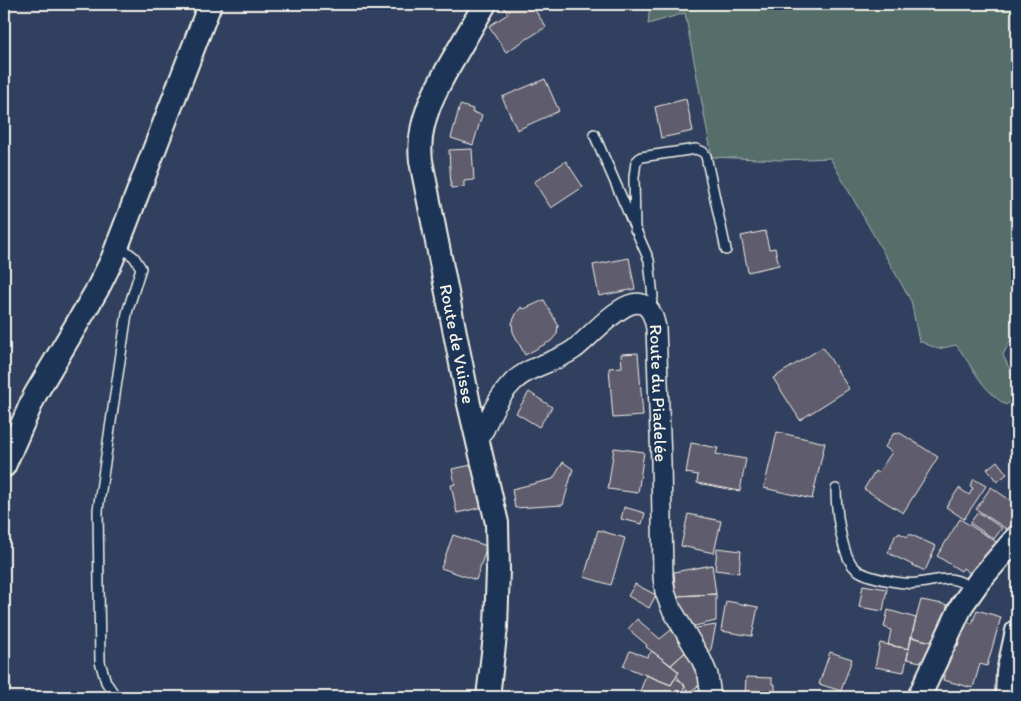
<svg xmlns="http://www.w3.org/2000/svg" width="1021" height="701" font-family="Itim,sans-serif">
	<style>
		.green { fill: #566e6b; stroke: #a5b0aa }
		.building { fill: #5f5b6d; stroke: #f4f1e8 }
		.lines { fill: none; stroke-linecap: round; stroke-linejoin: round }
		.service-casing { stroke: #f4f1e8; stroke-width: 12 }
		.minor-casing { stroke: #f4f1e8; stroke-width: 22 }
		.tertiary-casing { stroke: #f4f1e8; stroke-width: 26 }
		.service { stroke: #1d3557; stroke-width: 9 }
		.minor { stroke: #1d3557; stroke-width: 19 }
		.tertiary { stroke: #1d3557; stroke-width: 22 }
		.labels { text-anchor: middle; stroke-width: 4; stroke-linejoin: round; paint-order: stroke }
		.street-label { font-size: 18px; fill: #f4f1e8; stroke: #1d3557 }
	</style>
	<rect width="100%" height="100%" fill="#31405e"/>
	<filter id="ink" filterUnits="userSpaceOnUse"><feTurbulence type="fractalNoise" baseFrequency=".02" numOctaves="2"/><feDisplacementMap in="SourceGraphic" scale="10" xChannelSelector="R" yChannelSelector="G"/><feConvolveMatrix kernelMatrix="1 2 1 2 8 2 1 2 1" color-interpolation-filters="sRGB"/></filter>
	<g filter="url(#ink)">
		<path class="green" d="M650 4H1017V334L1010 341 1003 355 1013 376 1017 397 1006 405C979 387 975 369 956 345L938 349 919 341 911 301 830 158 781 160 712 157 685 13 648 24Z"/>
		<path class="building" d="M502 4H531L546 27 506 52 489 26 508 14Z
			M545 79 559 111 517 130 502 97Z
			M686 99 693 131 661 138 655 107Z
			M460 105 473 109 472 112 482 115 473 145 451 138Z
			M472 149 474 180 464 181V187L451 188 449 150Z
			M566 161 583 187 551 208 534 182Z
			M765 231 769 249 775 248 779 265 748 272 741 236Z
			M629 258 635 289 599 296 593 265Z
			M544 300 558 325 557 334 551 341 525 355 513 332 512 323 516 314 521 307 524 309Z
			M823 347 849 389 800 420 773 378Z
			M638 353 643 416 613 418 609 368 622 367 621 354Z
			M529 392 552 407 539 427 516 413Z
			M777 432 825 443 812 499 764 488Z
			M900 433 938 457 903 513 864 489 875 471 878 473 892 452 885 447 893 434Z
			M691 443 718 448 716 454 746 459 740 491 697 483 698 475 686 473Z
			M614 448 644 452 638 493 608 489Z
			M997 461 1007 474 997 482 987 469Z
			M563 462 573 469 563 505 515 508 512 489 553 479Z
			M472 465 487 506 457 513 451 485 455 484 452 469Z
			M974 479 986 486 964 519 946 507 959 488 969 495 973 488 970 486Z
			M991 487 1017 505V515L1008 530 976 509Z
			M624 507 645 513 642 524 621 519Z
			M978 512 1002 528 994 539 970 523Z
			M688 514 721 521 714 553 681 546Z
			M960 519 1003 546 975 577 963 568 961 571 937 556Z
			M598 530 625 538 611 585 584 577Z
			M899 533 908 537 909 534 936 546 925 571 888 553 896 534 898 535Z
			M453 535 487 546 476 580 441 568Z
			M717 548 741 551 739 573 715 570Z
			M712 565 716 594 676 596 674 572Z
			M635 584 656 595 649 608 628 596Z
			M863 585 887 589 883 611 859 607Z
			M716 594V621L686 628 676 596Z
			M921 600 948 605 932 642 911 637Z
			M726 601 758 607 752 636 721 631Z
			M888 610 916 618 909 649 888 645 891 630 884 627Z
			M977 610 1001 617 987 666 980 664 973 688 943 680 953 645 958 646 965 621 972 624Z
			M637 619 660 639 671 630 689 649 671 665 646 647 647 645 628 629Z
			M716 625 711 649 706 658 690 629Z
			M911 637 932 642 925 663 907 659Z
			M880 643 909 649 904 672 875 667Z
			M689 649 706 681 689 692 676 675 679 672 671 665Z
			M630 651 647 657 652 651 679 672 671 685 623 666Z
			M830 652 852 659 841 691 819 684Z
			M646 675 671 685 675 678 682 682 685 686 680 697H638Z
			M746 677 772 678V684H775V697H745Z"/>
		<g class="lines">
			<g class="service-casing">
				<path id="service" d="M594 134 649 260 653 297 649 308
					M635 230 634 177 636 162 641 157 696 149 703 152 706 156 726 250
					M836 489C836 508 841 557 856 569 866 578 905 585 918 583 943 580 950 573 973 589
					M116 697 106 682 100 662 98 510 127 313 141 268 134 257 118 245"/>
			</g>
			<g class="minor-casing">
				<g id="minor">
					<path id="s1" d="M476 435C477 434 482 431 483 431 486 428 486 424 488 421 494 407 502 393 513 382 529 366 554 363 573 350 594 336 645 267 656 328L661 461 663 577 665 592 671 608 701 659 708 675 711 697"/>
				</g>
			</g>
			<g class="tertiary-casing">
				<g id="tertiary">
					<path id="s2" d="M485 4C475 21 466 37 456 54 437 87 416 121 421 161L469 404 497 523 498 570 496 627 488 697"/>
					<path d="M4 466 35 395 97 290 112 260 210 4"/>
					<path d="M919 697 962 605 979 581 1017 537"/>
					<path d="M1007 697 1008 672 1017 631"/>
				</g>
			</g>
			<use href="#service" class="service"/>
			<use href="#minor" class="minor"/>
			<use href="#tertiary" class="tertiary"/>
		</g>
	</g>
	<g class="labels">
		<g class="street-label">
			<text dy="6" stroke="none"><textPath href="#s2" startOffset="359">Route de Vuisse</textPath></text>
			<text dy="6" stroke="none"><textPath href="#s1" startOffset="314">Route du Piadelée</textPath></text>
		</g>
	</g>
	<rect width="1021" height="701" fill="none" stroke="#1d3557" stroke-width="20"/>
	<rect x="10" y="10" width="1001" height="681" fill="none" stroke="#f4f1e8" stroke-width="2" filter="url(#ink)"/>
</svg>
